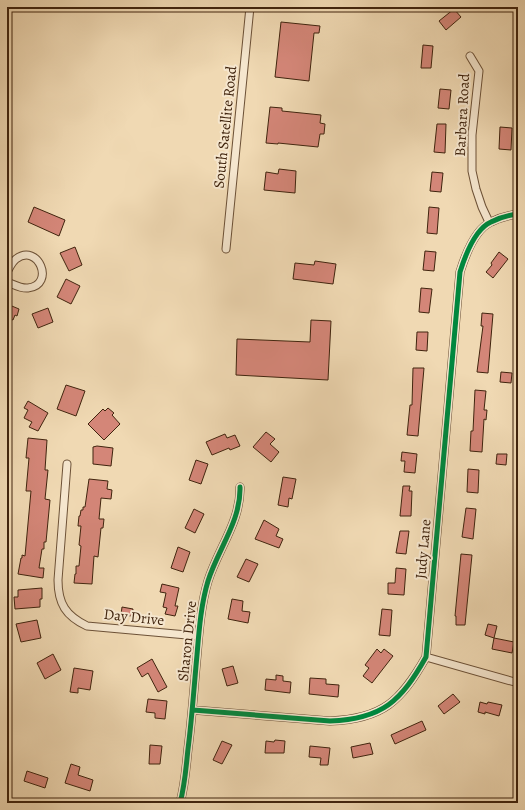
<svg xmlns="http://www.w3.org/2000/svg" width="525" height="810" font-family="Alegreya,serif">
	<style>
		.building { fill: #d48678; stroke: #40240e }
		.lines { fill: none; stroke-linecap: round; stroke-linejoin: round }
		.street-casing { stroke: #6c5137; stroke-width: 9 }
		.street { stroke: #f5e6ce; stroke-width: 7 }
		.cycleway-casing { stroke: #f5e6ce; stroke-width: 8 }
		.cycleway { stroke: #00873e; stroke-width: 5 }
		.labels { text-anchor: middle; stroke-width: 4; stroke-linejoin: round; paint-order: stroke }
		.street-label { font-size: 15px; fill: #40240e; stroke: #f5e6ce }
	</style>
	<rect width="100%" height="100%" fill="#f0d9b3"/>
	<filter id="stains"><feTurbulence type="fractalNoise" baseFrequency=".005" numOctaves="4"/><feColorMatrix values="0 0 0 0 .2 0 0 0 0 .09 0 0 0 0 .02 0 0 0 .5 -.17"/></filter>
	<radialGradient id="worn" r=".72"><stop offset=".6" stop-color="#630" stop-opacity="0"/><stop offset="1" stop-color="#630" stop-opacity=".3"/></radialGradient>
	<path class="building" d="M454 9 461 17 446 30 439 21Z
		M281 22 320 26 319 33H314L309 81 275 77Z
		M423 45 433 46 431 68H421Z
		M440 89 451 90 449 109 438 108Z
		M270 107 282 108V111L321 115 320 123 325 124 324 134H320L318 147 278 143V144L266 143Z
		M437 124H446L445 153 434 152Z
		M500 127 512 128 511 150 499 149Z
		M279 169 296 171 295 193 264 190 266 172 278 174Z
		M432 172 443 173 441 192 430 191Z
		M34 207 65 220 59 236 28 222Z
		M429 207 439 208 437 234 427 233Z
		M75 247 82 265 69 271 60 253Z
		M425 251 436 252 434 271 423 270Z
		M499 252 508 259 493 278 486 272 492 265 491 263Z
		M315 261 336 264 333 284 293 279 295 263 314 265Z
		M66 279 80 286 71 304 57 297Z
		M421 288 432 289 429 313 419 312Z
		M7 304 19 309 17 316 15 315 13 320 7 318Z
		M48 308 53 322 38 328 32 314Z
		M482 313 493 314 488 373 477 372 483 326H481Z
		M311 320 331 321 328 380 236 375 237 339 310 342Z
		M417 332H428L427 351 416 350Z
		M413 368H424L418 436 407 435 410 405H412Z
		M501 372 512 373 511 383 500 382Z
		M66 385 85 391 76 416 57 409Z
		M475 390 486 391 484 410H487L486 420 484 419 482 452 470 451 471 431H473Z
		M28 401 48 413 38 431 29 427 32 422 24 418 28 410 24 408Z
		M108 408 114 413 112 415 120 424 104 440 88 424 103 409 105 411Z
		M266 432 275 439 270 444 279 452 271 462 253 447Z
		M225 434 227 438 235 435 240 446 230 450 229 448 212 455 206 442Z
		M28 438 47 440 45 470H48L45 499 50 500 46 542H44V549H42L39 568H44L43 578 18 574 21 558H22V555L25 556 31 491H26L29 458H26Z
		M97 446 113 448 111 466 93 464V447Z
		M402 452 417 454 415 473 404 472 405 461H401Z
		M497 454H507L506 465 496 464Z
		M196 460 208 464 201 484 189 480Z
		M468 469 479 470 478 493 467 492Z
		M283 477 296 479 292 499 289 498 288 507 278 505Z
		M89 479 108 481 107 489 112 490 111 499 101 498 99 519H104L103 528H101L98 557 94 556 92 584 74 583 75 574H76V566H79L81 546 79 545 81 526H78L79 516H80L81 510H83V507H85Z
		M403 486H410L409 491H412L411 516H400Z
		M466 508 476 509 473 539 462 537Z
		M194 509 204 514 195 533 185 528Z
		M264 520 279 529 276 536 283 539 279 548 255 539Z
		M400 531H409L406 554 396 553Z
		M178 547 190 552 183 572 171 568Z
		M461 554 472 555 465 625H456V616H455Z
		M246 559 258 564 249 582 237 577Z
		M396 568 406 569 404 595 388 594V583H395Z
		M162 584 179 588 175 606H178L175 616 165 614 167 608 163 607 166 593 160 592Z
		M42 588V599H40V607L15 609 14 597H18V590Z
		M232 599 243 601 242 611 250 612 248 623 228 619Z
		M122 607 133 609 132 616 121 615Z
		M382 609 392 610 390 636 379 635Z
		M37 620 41 638 21 642 16 624Z
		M488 624 497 626 494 638 485 635Z
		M494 638 514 642 512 653 492 649Z
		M377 649 381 653 384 649 393 656 372 683 363 676 369 668 365 665Z
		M53 654 61 670 45 679 37 663Z
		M152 659 167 687 158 692 148 673 142 677 137 668Z
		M233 666 238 683 227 686 222 669Z
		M74 668 93 671 90 690 78 688V693L70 692Z
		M276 675 283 676V681L291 682 290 693 265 690 266 679 276 680Z
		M310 678 326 679V684L339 685 338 697 309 694Z
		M453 694 460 702 444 714 438 706Z
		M148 699 167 701 165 719 155 718V713L146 712Z
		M480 702 487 704 488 702 502 705 499 716 485 712V714L478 712Z
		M422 721 426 730 395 744 391 735Z
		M275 740 285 741 284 753H265L266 741 274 742Z
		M222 741 232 745 222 764 213 760Z
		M370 743 373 754 353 758 351 747Z
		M150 745 162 746 160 764H149Z
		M310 746 330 748 328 765H320L321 758 309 757Z
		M71 764 80 767 78 775 93 780 90 791 65 783Z
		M27 771 48 778 45 788 24 781Z"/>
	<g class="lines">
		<g class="street-casing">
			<path id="street" d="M470 56 479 71 472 135V171L476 189 482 207 489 222
				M226 249 250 7
				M7 272C10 267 12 262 16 259 38 242 56 285 28 288 21 289 13 284 7 282
				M67 464 58 580C58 604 66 616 87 626L198 636
				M426 657 518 683
				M193 710 330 721C383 719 401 701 426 657L460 272C465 256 475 229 491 222 499 218 509 215 518 214
				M180 803C185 785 186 767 188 749 192 718 194 687 197 655 199 631 201 604 208 581 218 549 241 521 240 487"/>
		</g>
		<use href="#street" class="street"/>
		<g class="cycleway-casing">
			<path id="cycleway" d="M193 710 330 721C383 719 401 701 426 657L460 272C465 256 475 229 491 222 499 218 509 215 518 214
				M180 803C185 785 186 767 188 749 192 718 194 687 197 655 199 631 201 604 208 581 218 549 241 521 240 487"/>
		</g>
		<use href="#cycleway" class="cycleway"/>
	</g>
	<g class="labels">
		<g class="street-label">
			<text transform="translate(462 115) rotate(-87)" y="5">Barbara Road</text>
			<text transform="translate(225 127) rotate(-84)" y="5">South Satellite Road</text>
			<text transform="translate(423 549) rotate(-85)" y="5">Judy Lane</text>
			<text transform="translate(134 617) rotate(6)" y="5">Day Drive</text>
			<text transform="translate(187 641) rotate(-84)" y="5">Sharon Drive</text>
		</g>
	</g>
	<rect width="525" height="810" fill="none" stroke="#f0d9b3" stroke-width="24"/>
	<rect x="8" y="8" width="509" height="794" fill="none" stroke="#40240e" stroke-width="2"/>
	<rect x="12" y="12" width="501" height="786" fill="none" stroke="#40240e"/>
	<rect width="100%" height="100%" filter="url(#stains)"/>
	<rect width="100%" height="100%" fill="url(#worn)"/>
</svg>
